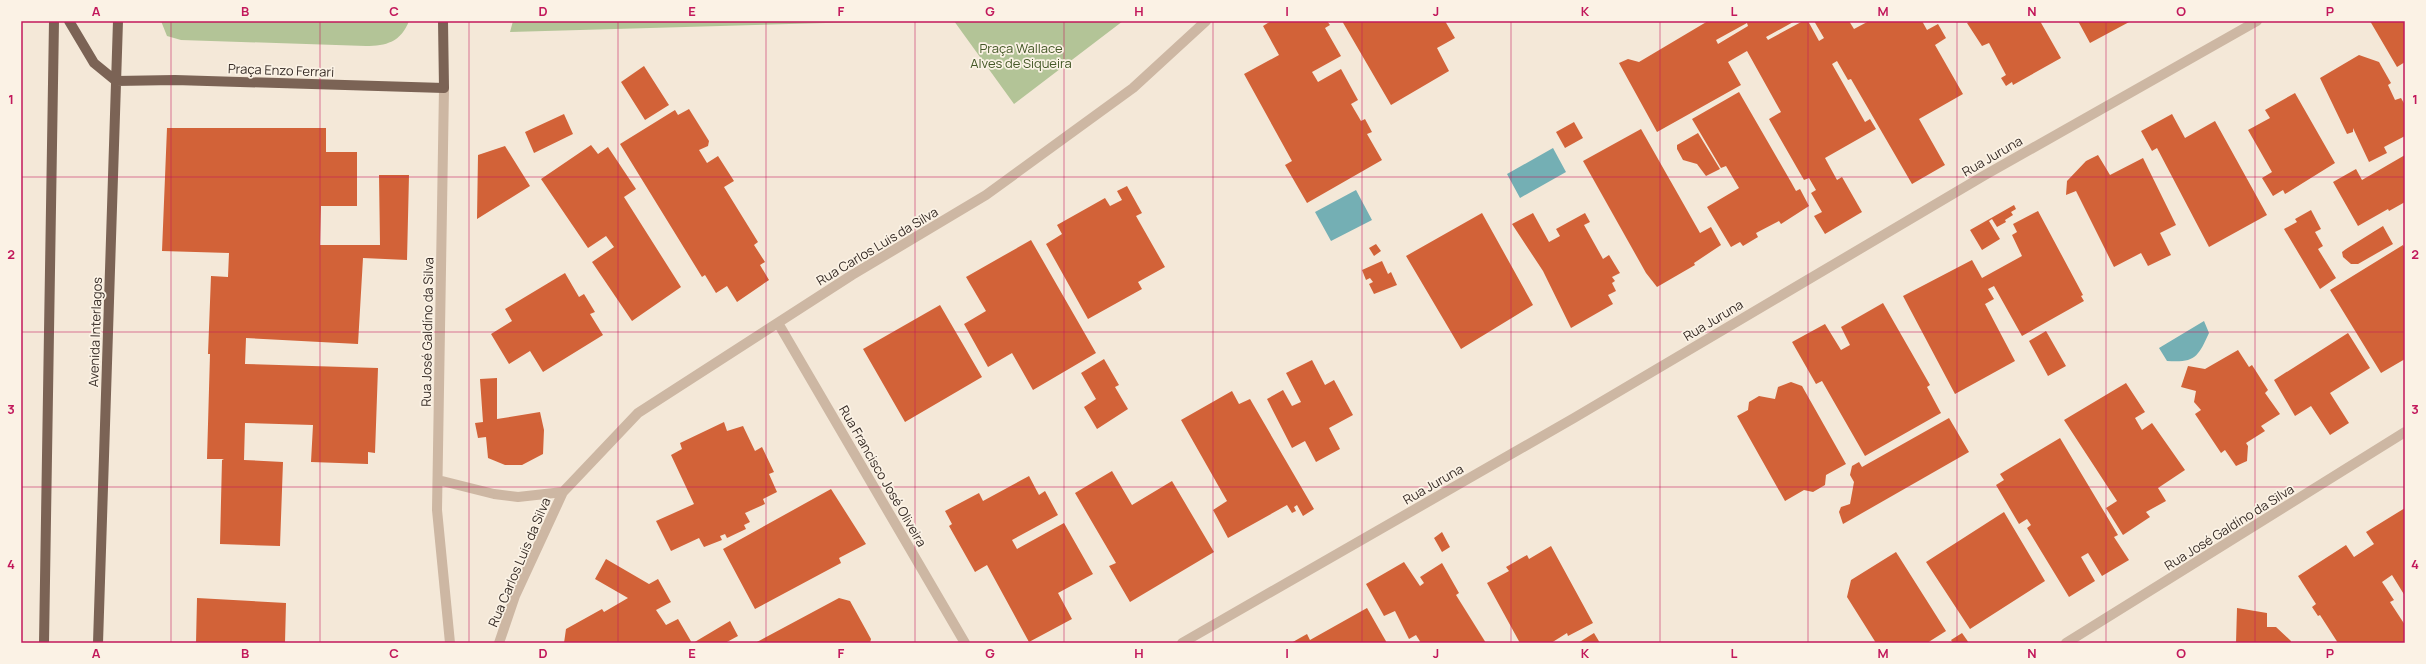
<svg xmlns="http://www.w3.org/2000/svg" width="2426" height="664" font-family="Manrope,sans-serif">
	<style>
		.green { fill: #b3c497 }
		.water { fill: #74afb4 }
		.building { fill: #d26238; fill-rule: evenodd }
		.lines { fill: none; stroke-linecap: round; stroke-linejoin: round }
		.minor { stroke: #cdb7a3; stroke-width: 10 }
		.major { stroke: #7b6355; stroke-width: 10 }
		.grid { fill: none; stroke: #c2185b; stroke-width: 1; stroke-opacity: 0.55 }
		.labels { text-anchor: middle; stroke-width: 3.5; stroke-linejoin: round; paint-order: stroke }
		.park-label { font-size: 13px; fill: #445827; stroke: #fbf2e5 }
		.street-label { font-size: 13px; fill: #372c26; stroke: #fbf2e5 }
		.neatline { fill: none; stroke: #c2185b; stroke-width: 1.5 }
		.grid-label { font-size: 13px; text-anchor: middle; font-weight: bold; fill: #c2185b }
	</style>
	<rect width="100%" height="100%" fill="#f4e8d8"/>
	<path class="green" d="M161 21H409C401 42 386 46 366 46L181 40 167 36Z
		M513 21H899L510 32Z
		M954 21H1123L1014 104Z"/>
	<path class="water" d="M1553 148 1566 172 1520 198 1507 174Z
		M1356 190 1372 220 1331 241 1315 212Z
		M2204 321 2209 333C2198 357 2195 363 2167 361L2159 348Z"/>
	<path class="building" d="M1271 21H1327L1330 25 1325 28 1341 56 1312 72 1318 82 1341 69 1358 100 1351 104 1361 121 1365 119 1372 132 1367 134 1382 160 1307 203 1285 165 1292 161 1244 74 1279 55 1263 26Z
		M1342 21H1445L1455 38 1437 48 1449 71 1391 105Z
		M1708 21H1795L1766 37 1768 40 1803 21H1808L1819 41 1824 38 1814 21H1849L1854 29 1869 21H1922L1927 30 1938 24 1946 38 1935 45 1963 94 1919 119 1945 165 1912 184 1851 79 1848 80 1837 61 1832 64 1865 122 1870 119 1876 129 1825 158 1837 180 1842 177 1862 212 1825 234 1814 216 1822 212 1811 193 1816 190 1809 178 1804 180 1769 119 1781 112 1747 51 1728 62 1741 85 1657 132 1619 63 1628 59 1639 62ZM1747 23 1748 26 1718 44 1716 40Z
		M1971 21H2040L2061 58 2013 85 2012 82 2006 86 2001 78 2006 75 1989 43 1982 46 1967 23Z
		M2078 21H2131L2090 43Z
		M2370 21H2405V62L2397 67Z
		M2359 55 2379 62 2391 83 2388 85 2395 100 2401 98 2405 105V136L2384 147 2387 153 2369 162 2353 128V132L2347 134 2320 78Z
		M644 66 669 105 645 120 621 82Z
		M1739 92 1791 182 1796 191 1800 189 1809 206 1781 224 1779 221 1756 233 1758 237 1743 246 1740 242 1731 247 1707 207 1739 188 1726 166 1721 168 1692 119Z
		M2295 93 2335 163 2285 194 2283 190 2273 196 2262 178 2272 172 2248 130 2270 118 2265 110Z
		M689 109 709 141 708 146 699 150 707 163 718 156 734 181 724 187 758 242 754 245 765 262 760 265 769 280 737 302 727 286 716 293 705 275 702 277 620 144 675 110 678 115Z
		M564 114 573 134 534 153 525 132Z
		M2172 114 2185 138 2215 121 2267 215 2209 247 2157 148 2152 151 2141 131Z
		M1574 122 1583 138 1565 148 1556 132Z
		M167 128H326V152H357V206H321L320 245H380L379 175H409L407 260 363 258 358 344 246 338 245 364 378 368 375 453 368 452V464L311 462 313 425 245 423 244 460 283 462 280 546 220 544 222 460 224 459H207L210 354H208L211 276 228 277 229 253 162 251Z
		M1641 129 1700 233 1711 227 1721 245 1694 263 1695 265 1657 287 1646 273 1583 161Z
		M1698 133 1720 169 1706 176 1697 164 1683 160 1677 149V145Z
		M591 145 598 154 608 147 636 189 624 197 681 287 632 321 592 262 614 247 606 236 588 248 541 179Z
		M505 146 530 186 477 219 478 155Z
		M2098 155 2110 175 2143 158 2176 225 2160 233 2171 255 2148 266 2141 253 2114 267 2076 191 2066 195 2067 181 2086 161Z
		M2405 155V202L2389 211 2388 209 2358 226 2333 182 2356 169 2362 180Z
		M1127 186 1142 213 1136 216 1165 267 1138 282 1142 289 1088 319 1046 244 1062 234 1057 225 1105 198 1110 206 1122 200 1117 191Z
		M2014 205 2016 209 2011 212 2013 215 2005 220 2006 222 1997 227 1992 219 1989 221 2000 239 1982 250 1970 230Z
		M2311 210 2321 229 2315 232 2323 246 2318 249 2336 278 2320 289 2284 229 2297 222 2295 219Z
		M2038 211 2083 295 2081 296 2084 301 2022 336 1994 286 1988 289 1994 299 1985 304 2015 361 1955 394 1903 296 1972 260 1982 278 2022 256 2012 235 2017 232 2013 224Z
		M1482 213 1533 305 1461 349 1406 256Z
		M1533 213 1549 242 1560 236 1556 229 1585 213 1590 222 1584 225 1603 259 1609 255 1620 273 1612 277 1615 281 1612 283 1616 291 1608 295 1613 304 1571 328 1543 271 1512 224Z
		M2383 226 2393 244 2358 264H2351L2343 257 2342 252 2346 249Z
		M1031 240 1096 353 1033 390 1012 353 988 367 964 324 986 311 966 277Z
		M1376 244 1381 251 1374 256 1369 248Z
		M2403 245 2405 249V359L2381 373 2330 290Z
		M1382 261 1388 274 1391 272 1397 285 1374 294 1369 284 1373 282 1370 278 1366 280 1362 270Z
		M565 273 579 297 584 294 595 312 590 314 603 335 543 372 530 351 509 364 491 334 512 321 505 309Z
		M1883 303 1930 385 1927 387 1941 413 1865 456 1822 381 1816 384 1792 342 1825 324 1841 350 1850 345 1841 327Z
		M940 305 982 377 905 422 863 349Z
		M2046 331 2066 366 2048 376 2029 341Z
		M2348 333 2370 368 2330 393 2349 423 2330 435 2311 406 2295 416 2274 380Z
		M2238 350 2249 367 2252 365 2268 390 2265 393 2280 414 2261 426 2265 431 2246 443 2248 446 2247 461 2236 466 2225 450 2221 453 2195 414 2201 410 2194 402 2196 391 2181 387 2188 366 2205 369Z
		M1104 359 1119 385 1115 387 1128 409 1097 429 1084 407 1096 399 1081 373Z
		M1312 360 1325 385 1334 380 1353 415 1329 428 1340 449 1316 462 1305 441 1292 448 1267 399 1283 390 1292 406 1301 402 1286 373Z
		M497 378V419L540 412 544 430 543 454 522 465H505L488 458 486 437 478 438 475 423 483 422 480 379Z
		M1791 382 1802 386 1846 464 1826 475 1825 485 1813 492 1804 490 1785 501 1737 416 1748 410 1749 402 1759 396 1775 399 1778 387Z
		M2126 383 2145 412 2135 418 2142 430 2152 423 2185 470 2158 488 2166 501 2146 512 2150 517 2123 535 2106 508 2117 501 2064 420Z
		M1232 391 1239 404 1250 399 1314 509 1303 516 1297 505 1294 507 1296 511 1292 513 1287 505 1228 538 1213 510 1227 501 1181 420Z
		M1949 418 1969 452 1843 524 1839 512 1841 507 1850 504 1854 482 1850 475 1852 466 1859 462 1862 467Z
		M724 422 727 431 743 426 755 451 762 447 774 472 769 474 777 492 763 499 765 504 745 513 750 522 744 525 746 529 727 538 725 534 720 536 722 540 704 547 699 538 671 551 656 521 694 504 671 455 682 449 680 443Z
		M2060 438 2118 535 2114 537 2129 560 2102 576 2088 553 2081 557 2095 581 2069 597 2027 528 2031 525 2027 519 2019 524 1996 485 2004 480 2000 474Z
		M1112 471 1132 505 1172 481 1214 552 1130 602 1109 566 1116 563 1075 493Z
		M1029 476 1039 495 1045 491 1058 515 1012 540 1017 549 1064 523 1093 574 1058 593 1072 619 1029 642 987 565 975 572 949 526 952 524 945 511 979 493 983 501Z
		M831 489 866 544 839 558 841 563 755 609 723 549Z
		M2405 508V596L2392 575 2382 582 2394 600 2390 602 2405 625V643H2338L2320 615 2318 616 2312 607 2316 604 2298 576 2346 545 2354 557 2374 544 2366 532Z
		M2004 512 2045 581 1970 629 1926 562Z
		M1442 532 1450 547 1442 552 1434 538Z
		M1551 546 1593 623 1568 636 1567 633 1551 643H1520L1487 583 1509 571 1506 567 1527 555 1529 559Z
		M1896 552 1946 631 1927 643H1876L1847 597 1851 580Z
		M606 559 649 584 658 579 671 602 656 610 666 625 678 619 692 643H564L566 629 602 609 604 612 628 598 595 579Z
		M1404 562 1420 586 1424 583 1420 577 1442 563 1459 593 1456 595 1486 643H1421L1416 635 1409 639 1395 611 1384 616 1366 584Z
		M197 598 286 603 285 643H196Z
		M839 598 850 601 871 639 870 643H755Z
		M1367 608 1387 643H1291L1307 634 1310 640Z
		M2237 608 2267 613V627H2276L2291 641V643H2236Z
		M730 621 738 636 725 643H693Z
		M1594 633 1600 643H1578Z
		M1962 633 1969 643H1953L1951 640Z"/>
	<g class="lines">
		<path class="minor" d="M444 88 437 510 450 643
			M778 323 965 643
			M438 480 494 494 518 497 563 492
			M499 643 515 596 563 492 638 413 852 275 986 195 1133 88 1206 21
			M1182 643 1574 418 1985 175 2257 21
			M2066 643 2405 432"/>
		<path class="major" d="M69 21 94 63 116 81 175 80 444 88 443 21
			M44 643 54 21
			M98 643 118 21"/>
	</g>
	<path class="grid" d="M171 21V643M320 21V643M469 21V643M618 21V643M766 21V643M915 21V643M1064 21V643M1213 21V643M1362 21V643M1511 21V643M1660 21V643M1808 21V643M1957 21V643M2106 21V643M2255 21V643M21 177H2405M21 332H2405M21 487H2405"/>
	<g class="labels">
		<g class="park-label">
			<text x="1021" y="53">Praça Wallace<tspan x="1021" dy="15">Alves de Siqueira</tspan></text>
		</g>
		<g class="street-label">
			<text transform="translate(281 70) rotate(2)" y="5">Praça Enzo Ferrari</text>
			<text transform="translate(1992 156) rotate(-30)" y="5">Rua Juruna</text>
			<text transform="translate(877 246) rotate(-31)" y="5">Rua Carlos Luis da Silva</text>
			<text transform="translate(1713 320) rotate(-31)" y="5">Rua Juruna</text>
			<text transform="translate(95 332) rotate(-88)" y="5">Avenida Interlagos</text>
			<text transform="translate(427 332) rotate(-89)" y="5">Rua José Galdíno da Silva</text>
			<text transform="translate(883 476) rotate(60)" y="5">Rua Francisco José Oliveira</text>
			<text transform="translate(1433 484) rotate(-30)" y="5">Rua Juruna</text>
			<text transform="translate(2229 527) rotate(-32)" y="5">Rua José Galdíno da Silva</text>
			<text transform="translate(519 562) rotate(-67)" y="5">Rua Carlos Luis da Silva</text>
		</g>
	</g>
	<rect width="2426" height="664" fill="none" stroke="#fbf2e5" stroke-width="44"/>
	<rect x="22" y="22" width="2382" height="620" class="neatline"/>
	<g class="grid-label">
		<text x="96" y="16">A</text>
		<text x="245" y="16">B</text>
		<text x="394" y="16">C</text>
		<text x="543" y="16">D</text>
		<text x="692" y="16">E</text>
		<text x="841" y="16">F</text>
		<text x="990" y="16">G</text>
		<text x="1139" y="16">H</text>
		<text x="1287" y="16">I</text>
		<text x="1436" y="16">J</text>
		<text x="1585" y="16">K</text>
		<text x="1734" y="16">L</text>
		<text x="1883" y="16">M</text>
		<text x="2032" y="16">N</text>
		<text x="2181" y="16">O</text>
		<text x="2330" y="16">P</text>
		<text x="11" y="104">1</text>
		<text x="2415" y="104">1</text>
		<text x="11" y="259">2</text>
		<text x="2415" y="259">2</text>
		<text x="11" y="414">3</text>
		<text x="2415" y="414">3</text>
		<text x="11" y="569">4</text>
		<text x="2415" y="569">4</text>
		<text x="96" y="658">A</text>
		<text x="245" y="658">B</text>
		<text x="394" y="658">C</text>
		<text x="543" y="658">D</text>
		<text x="692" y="658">E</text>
		<text x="841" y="658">F</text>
		<text x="990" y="658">G</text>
		<text x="1139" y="658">H</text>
		<text x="1287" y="658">I</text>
		<text x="1436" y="658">J</text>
		<text x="1585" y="658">K</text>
		<text x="1734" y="658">L</text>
		<text x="1883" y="658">M</text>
		<text x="2032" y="658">N</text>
		<text x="2181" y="658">O</text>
		<text x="2330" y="658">P</text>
	</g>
</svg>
